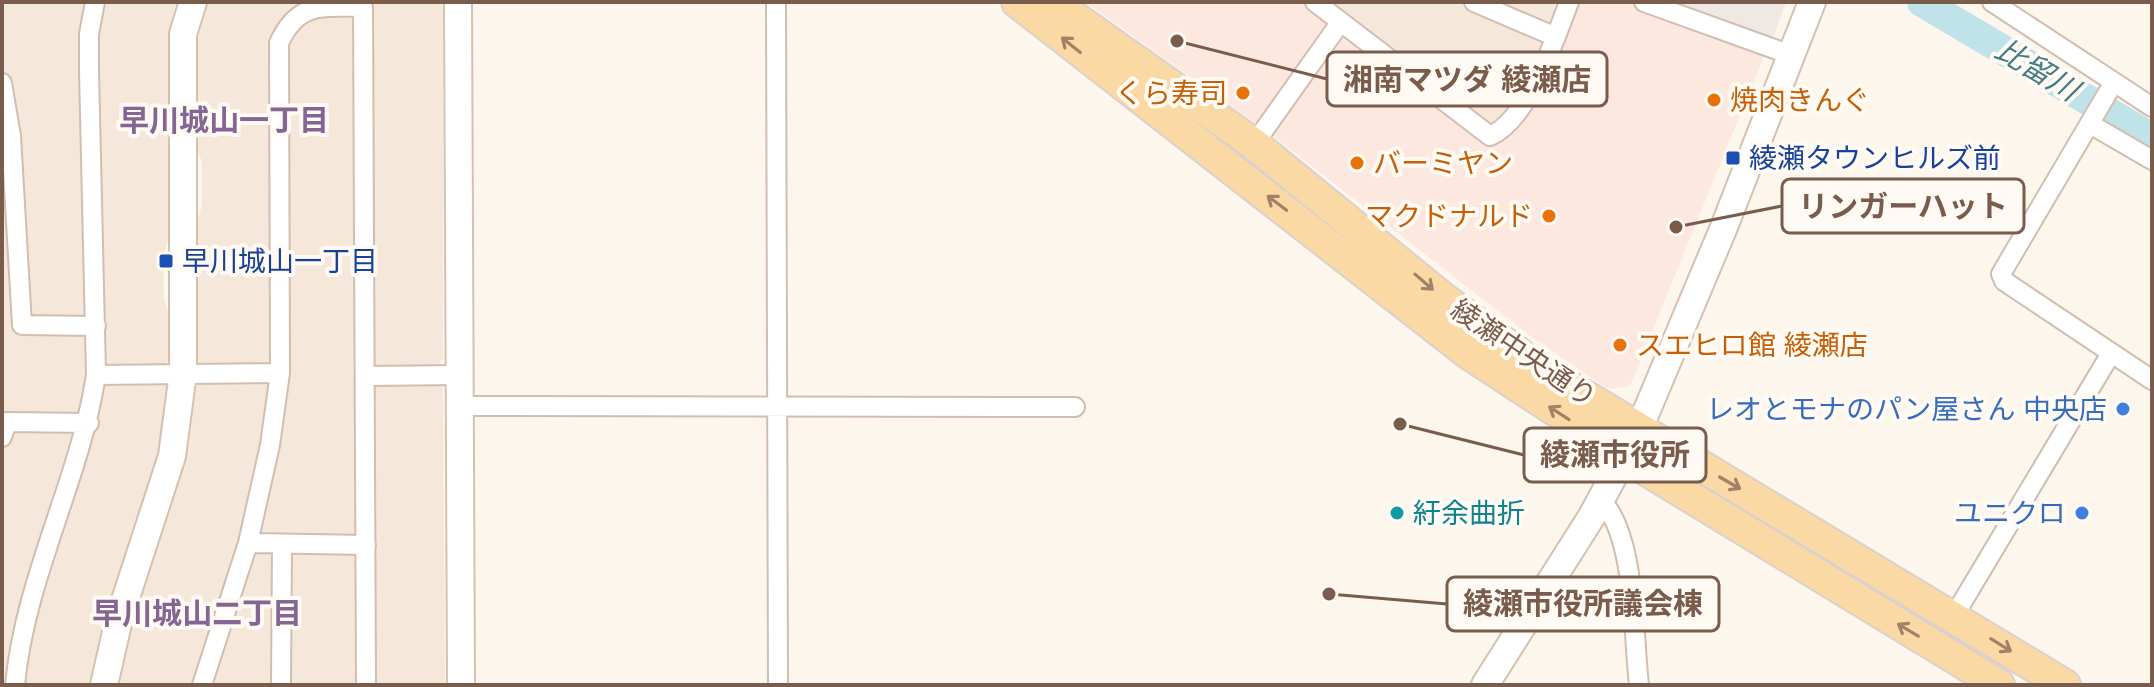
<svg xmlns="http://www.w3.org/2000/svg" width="2154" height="687" font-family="Quicksand,'Noto Sans JP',sans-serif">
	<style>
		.residential { fill: #f5e8da }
		.commercial { fill: #fde8e0 }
		.industrial { fill: #efe9e4 }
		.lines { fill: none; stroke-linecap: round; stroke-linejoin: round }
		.river { stroke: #bfe3e8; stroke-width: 30 }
		.street-casing { stroke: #d1beb0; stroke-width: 22 }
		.secondary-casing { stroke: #d6c0b0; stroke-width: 30 }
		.primary-casing { stroke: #dad1cd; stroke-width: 34 }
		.street { stroke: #fff; stroke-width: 18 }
		.secondary { stroke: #fff; stroke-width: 26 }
		.primary { stroke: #fbd9a5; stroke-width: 30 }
		.oneway { stroke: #a18267 }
		.food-dot { fill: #e8710a; stroke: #fffaf3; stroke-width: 3 }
		.transit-dot { fill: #1a4fb4; stroke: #fffaf3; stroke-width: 3 }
		.shop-dot { fill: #3f7fe0; stroke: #fffaf3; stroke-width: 3 }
		.culture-dot { fill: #0f9aa8; stroke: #fffaf3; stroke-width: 3 }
		.labels { text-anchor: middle; stroke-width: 8; stroke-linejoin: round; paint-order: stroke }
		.food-label { font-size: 28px; fill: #c56008; stroke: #fffaf3; text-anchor: start }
		.transit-label { font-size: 28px; fill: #164399; stroke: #fffaf3; text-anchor: start }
		.street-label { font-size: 28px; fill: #7a5c4d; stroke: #fffaf3 }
		.shop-label { font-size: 28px; fill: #366cbe; stroke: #fffaf3; text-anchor: end }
		.culture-label { font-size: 28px; fill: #0d838f; stroke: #fffaf3; text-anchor: start }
		.water-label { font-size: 30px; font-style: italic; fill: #437c86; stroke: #fffaf3 }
		.neighbourhood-label { font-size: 30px; font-weight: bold; fill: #846695; stroke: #fffaf3 }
		.leader { fill: none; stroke: #7a5c4d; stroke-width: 3 }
		.callout-dot { fill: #7a5c4d; stroke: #fffaf3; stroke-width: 3 }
		.callout { fill: #fffaf3; stroke: #7a5c4d; stroke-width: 3 }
		.callout-label { font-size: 30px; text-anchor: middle; font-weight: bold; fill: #7a5c4d }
	</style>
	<rect width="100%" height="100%" fill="#fdf6ec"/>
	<path class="residential" d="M2 2H179L169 38V237L163 257 164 299 169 314V360L162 366 163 382 169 388 165 427 153 477 102 629 90 685H2Z
		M208 2H443V359L437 366 443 388 445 685H117L127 636 189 444 196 387 202 382 201 366 196 358V224L202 206V162L195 143 196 46Z
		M1315 2H1569L1533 87 1490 136Z"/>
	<path class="commercial" d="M1085 2H1315L1490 136 1500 131 1569 2H1644L1678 7 1680 2H1786L1630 386 1608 389 1533 338 1269 133Z"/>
	<path class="industrial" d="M1680 2H1786L1774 35 1767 37 1678 7Z"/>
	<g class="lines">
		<path class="river" d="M1922 2 2152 138"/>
		<g class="street-casing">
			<path id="street" d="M776 2 778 685
				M1315 2 1490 136C1528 120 1555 39 1569 2
				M1474 2 1556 37
				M1644 2 1791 55
				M1992 2 2152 107
				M2114 82 2001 274 2004 281 2152 380
				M2 83 11 136 22 325 96 326
				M2090 124 2152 160
				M1254 144 1340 23
				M96 375 280 373
				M367 376 459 375
				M459 406 1075 407
				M2 437 7 422 89 423
				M1601 500C1636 536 1633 635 1639 685
				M248 543 366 545
				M1954 616 2110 355
				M15 685C25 577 80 480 96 375L89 71V34L95 2
				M202 685 248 543 270 445 280 373 279 43C298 1 323 7 363 7L366 685
				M281 685 282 545"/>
		</g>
		<g class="secondary-casing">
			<path id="secondary" d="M458 2 461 685
				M104 685 119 619 172 456 183 373V34L193 2
				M1485 685 1592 516 1639 429 1724 227 1812 2"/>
		</g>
		<g class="primary-casing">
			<path id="primary" d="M1017 2 1469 354 1646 470 1999 685
				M1053 2 1254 144 1443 298 1539 368 2065 685"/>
		</g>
		<use href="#street" class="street"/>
		<use href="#secondary" class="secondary"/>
		<use href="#primary" class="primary"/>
	</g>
	<defs><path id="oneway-shaft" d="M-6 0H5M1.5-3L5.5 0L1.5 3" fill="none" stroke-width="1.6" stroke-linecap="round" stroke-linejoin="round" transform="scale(2)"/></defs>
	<g class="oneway">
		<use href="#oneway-shaft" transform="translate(1071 45) rotate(-141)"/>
		<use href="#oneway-shaft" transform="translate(1277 203) rotate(-143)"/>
		<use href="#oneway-shaft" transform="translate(1424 282) rotate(41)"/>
		<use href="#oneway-shaft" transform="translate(1559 413) rotate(-147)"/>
		<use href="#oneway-shaft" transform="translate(1730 483) rotate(30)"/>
		<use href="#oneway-shaft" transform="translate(1908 630) rotate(-149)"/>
		<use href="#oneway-shaft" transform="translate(2001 645) rotate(32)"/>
	</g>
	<g class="food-dot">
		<circle cx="1243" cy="93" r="8"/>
		<circle cx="1714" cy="100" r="8"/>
		<circle cx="1357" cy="163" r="8"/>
		<circle cx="1549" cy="216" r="8"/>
		<circle cx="1620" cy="345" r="8"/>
	</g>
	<g class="transit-dot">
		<rect x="1725" y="150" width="16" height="16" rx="4"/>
		<rect x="158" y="253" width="16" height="16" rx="4"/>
	</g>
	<g class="shop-dot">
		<circle cx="2123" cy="409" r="8"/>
		<circle cx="2082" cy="513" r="8"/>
	</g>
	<circle class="culture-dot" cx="1397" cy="513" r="8"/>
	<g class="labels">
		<g class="food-label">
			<text x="1227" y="103" text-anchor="end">くら寿司</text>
			<text x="1730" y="110">焼肉きんぐ</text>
			<text x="1373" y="173">バーミヤン</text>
			<text x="1533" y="226" text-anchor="end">マクドナルド</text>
			<text x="1636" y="355">スエヒロ館 綾瀬店</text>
		</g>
		<g class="transit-label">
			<text x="1749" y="168">綾瀬タウンヒルズ前</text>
			<text x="182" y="271">早川城山一丁目</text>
		</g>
		<g class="street-label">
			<text transform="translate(1524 353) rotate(34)" y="10">綾瀬中央通り</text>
		</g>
		<g class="shop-label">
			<text x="2107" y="419">レオとモナのパン屋さん 中央店</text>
			<text x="2066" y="523">ユニクロ</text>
		</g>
		<g class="culture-label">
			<text x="1413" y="523">紆余曲折</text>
		</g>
		<g class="water-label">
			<text transform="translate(2037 70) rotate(31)" y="10">比留川</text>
		</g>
		<g class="neighbourhood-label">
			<text x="224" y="131">早川城山一丁目</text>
			<text x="197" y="624">早川城山二丁目</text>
		</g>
	</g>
	<path class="leader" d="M1177 41L1327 79M1676 227L1782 206M1400 424L1524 455M1329 594L1447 604"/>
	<g class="callout-dot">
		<circle cx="1177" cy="41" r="8"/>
		<circle cx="1676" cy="227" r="8"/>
		<circle cx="1400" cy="424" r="8"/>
		<circle cx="1329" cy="594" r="8"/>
	</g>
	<g class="callout">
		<rect x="1327" y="52" width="280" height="54" rx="8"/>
		<rect x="1782" y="179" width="242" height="54" rx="8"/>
		<rect x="1524" y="428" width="182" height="54" rx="8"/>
		<rect x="1447" y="577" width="272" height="54" rx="8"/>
	</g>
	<g class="callout-label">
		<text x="1467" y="90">湘南マツダ 綾瀬店</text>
		<text x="1903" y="217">リンガーハット</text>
		<text x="1615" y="465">綾瀬市役所</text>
		<text x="1583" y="614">綾瀬市役所議会棟</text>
	</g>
	<rect width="2154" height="687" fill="none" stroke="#7a5c4d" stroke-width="8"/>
</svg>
